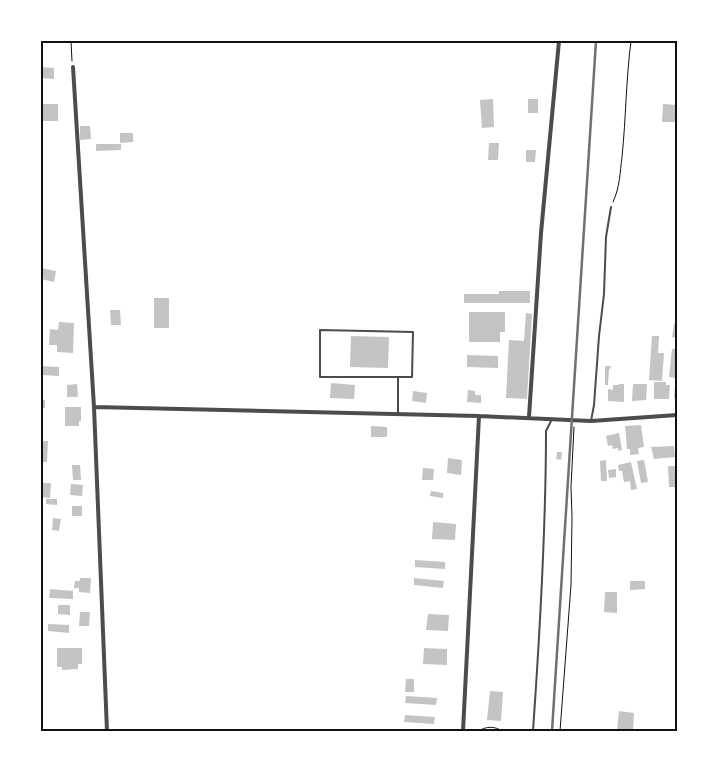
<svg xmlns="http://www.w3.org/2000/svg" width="718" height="772" font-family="'Fira Sans',sans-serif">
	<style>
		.building { fill: #c4c4c4 }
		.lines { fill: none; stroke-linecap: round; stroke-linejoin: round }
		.path { stroke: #111; stroke-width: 1 }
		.service { stroke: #4c4c4c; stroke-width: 2 }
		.minor { stroke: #4c4c4c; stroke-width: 4 }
		.rail { stroke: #707070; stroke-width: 2.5 }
		.neatline { fill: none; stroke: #111; stroke-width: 2 }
	</style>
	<rect width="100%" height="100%" fill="#fff"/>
	<path class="building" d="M675 54H677V70H675Z
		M41 67 54 68V79L41 78Z
		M493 99 494 127 482 128 480 100Z
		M528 99H538V113H528Z
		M42 104H58V121H41Z
		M663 104 677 105V122H662Z
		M80 126H90L91 139 80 140Z
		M120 133H133V142L120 143Z
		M489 143H499L498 160H488Z
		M96 144H121V150L96 151Z
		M526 150H536L535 162H526Z
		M41 268 56 271 54 282 41 279Z
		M499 291H530V303H464V294H499Z
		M154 298H169V328H154Z
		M110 310H120L121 325H111Z
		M469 312H505V332H500V342H469Z
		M526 313 532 314 527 399 506 398 509 340 524 341Z
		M59 322 74 323 73 353 57 352V345H49L50 329 58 330Z
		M674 324H677V338L672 337Z
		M351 336 389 337 388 368 350 367Z
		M652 336H659L658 353H664L662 381 649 380Z
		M672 349H677L676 378 669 377Z
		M467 355 498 356V368L467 367Z
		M41 366 59 367V376L41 375Z
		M605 366H611L610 369H609L608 385H605Z
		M654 382H666V385H670L669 399H654Z
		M331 383 355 385 354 399 330 398Z
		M77 384 78 397H67V385Z
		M619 384H624V402L608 401V389L613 390V385H619Z
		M633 384H647L646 400 632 401Z
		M675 384H677V398H674Z
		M468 390 475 391V395H481V403L467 402Z
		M413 391 427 393 426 403 412 401Z
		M41 400H45V408H41Z
		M65 407H81V421H79V426H65Z
		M641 425 644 447 638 448 639 454 630 455V449H627L625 426Z
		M371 426 387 427V437H371Z
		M619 433 622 450 618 451V448L613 449 612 445 608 446 606 436Z
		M41 441H48L47 462H41Z
		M674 446 675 457 654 459 651 447Z
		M557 452H562L561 460 556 459Z
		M448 458 462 460 461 475 447 473Z
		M606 460 607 481H601L600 461Z
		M644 460 648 482 641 483 637 461Z
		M631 462 637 489 631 490 630 481 624 482 622 471H619L618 465Z
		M72 465H80L81 480H73Z
		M668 466H677V487H669Z
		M423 468 434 469 433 480H422Z
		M616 469V477L609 478 608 470Z
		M41 483H51L50 498 41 497Z
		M71 484 83 485 82 496 70 495Z
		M431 491 443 493V498L430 496Z
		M46 499H57V505L46 504Z
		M72 506H82V516H72Z
		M53 518 61 519 59 531 52 530Z
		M433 522 456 524 455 540 432 539Z
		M415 560 445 562V569L415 567Z
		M80 578H91L90 593 79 592V588H74L75 581H80Z
		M414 578 444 581 443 588 414 585Z
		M630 581H645V589L630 590Z
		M50 589 73 591V599L49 598Z
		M605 592H617V613L604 612Z
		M58 605H70V615L58 614Z
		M80 612H90L89 626H79Z
		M428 614 449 615 448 631 426 630Z
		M48 624 69 625V633L48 631Z
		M57 648H82V664H78V669L62 670V667H57Z
		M424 648 447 649V665L423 664Z
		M406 679H414V692H405Z
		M490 691 503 692 501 721 487 720Z
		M406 696 437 698 436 705 405 703Z
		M619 711 634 713 633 731H617Z
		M405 715 435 717 434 724 404 722Z"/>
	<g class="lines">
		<path class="path" d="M71 41 72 61
			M613 202C620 187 620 172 622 157 626 118 626 79 631 41
			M479 731C486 726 495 726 502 731
			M560 731 571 585 572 517 571 487 574 427"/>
		<path class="service" d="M398 377H320V330L413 332 412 377H398V414
			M591 421 594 405 599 336 604 294 606 237 611 207
			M533 731C540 631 546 531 546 431L552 419"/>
		<path class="minor" d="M73 67 94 407 107 731
			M94 407 479 416 591 421 677 415
			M529 417 541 233 559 41
			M463 731 479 416"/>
		<path class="rail" d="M552 731 596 41"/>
	</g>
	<rect width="718" height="772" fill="none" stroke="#ffffff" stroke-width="85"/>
	<rect x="42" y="42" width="634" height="688" class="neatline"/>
</svg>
